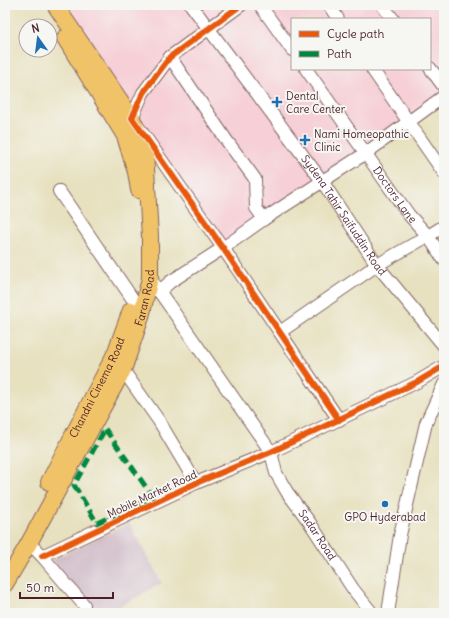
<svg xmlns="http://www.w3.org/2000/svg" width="449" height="618" font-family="Delius,sans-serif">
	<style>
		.built { fill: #f6cfd7; fill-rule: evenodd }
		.industrial { fill: #d1bdc9 }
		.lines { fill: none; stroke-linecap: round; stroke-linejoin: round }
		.minor-casing { stroke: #81635f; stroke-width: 14 }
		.major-casing { stroke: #81635f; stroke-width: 18 }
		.minor { stroke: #fff; stroke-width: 12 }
		.major { stroke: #f1c369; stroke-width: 16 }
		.quiet { stroke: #00873e; stroke-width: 5; stroke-dasharray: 10 5; stroke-linecap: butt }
		.cycleway-casing { stroke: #f6f6f2; stroke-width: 8 }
		.cycleway { stroke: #e8590c; stroke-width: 6 }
		.poi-dot { fill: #1f6fb2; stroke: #f6f6f2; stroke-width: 1.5 }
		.labels { text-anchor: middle; stroke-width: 4; stroke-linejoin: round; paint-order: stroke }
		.poi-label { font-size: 11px; fill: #4a1f2b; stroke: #f6f6f2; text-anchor: start }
		.street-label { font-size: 11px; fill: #4a1f2b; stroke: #f6f6f2 }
	</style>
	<rect width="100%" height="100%" fill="#f6f6f2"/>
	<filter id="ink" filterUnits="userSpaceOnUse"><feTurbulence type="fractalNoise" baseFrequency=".025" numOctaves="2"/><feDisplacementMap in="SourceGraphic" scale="8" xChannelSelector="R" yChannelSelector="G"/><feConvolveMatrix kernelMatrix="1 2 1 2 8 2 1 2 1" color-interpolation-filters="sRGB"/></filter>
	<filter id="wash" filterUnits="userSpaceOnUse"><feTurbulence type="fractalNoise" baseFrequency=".012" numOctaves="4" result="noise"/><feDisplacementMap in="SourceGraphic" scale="16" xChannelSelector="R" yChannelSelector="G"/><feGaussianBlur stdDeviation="0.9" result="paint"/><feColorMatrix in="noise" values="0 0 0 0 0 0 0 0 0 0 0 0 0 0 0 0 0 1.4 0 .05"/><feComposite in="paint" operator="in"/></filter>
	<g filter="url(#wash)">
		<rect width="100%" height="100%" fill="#e7e1bf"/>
		<path class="built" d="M55 5H444V96L223 248ZM292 19H430V69H292Z"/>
		<path class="industrial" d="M129 523 162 583 108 613H91L52 560Z"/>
	</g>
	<g filter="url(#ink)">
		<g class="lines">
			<g class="minor-casing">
				<g id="minor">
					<path id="s1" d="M191 5 322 181 377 265 444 346"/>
					<path d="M241 5 170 57 143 93 132 118 223 248 339 420"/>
					<path d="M260 5 292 50"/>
					<path d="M329 5 338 19"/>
					<path d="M382 5 393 19"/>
					<path d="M170 57 227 141 255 179 256 208 264 219"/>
					<path d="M430 68 444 87"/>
					<path id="s2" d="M306 69 409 215 428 236 444 260"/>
					<path d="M372 69 444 173"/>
					<path d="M59 191 134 301"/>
					<path id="s3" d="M150 278 271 452 276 473 287 492 310 523 353 589 372 613"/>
					<path d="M159 292 170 282 223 248 264 219 366 153 444 96"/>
					<path d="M280 332 377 265 428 236 444 226"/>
					<path d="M123 370 159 421 196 483"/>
					<path d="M29 543 42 556 84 605"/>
					<path d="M42 556 196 483 271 452 417 382 444 366"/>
					<path d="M388 613 400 535 426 423 444 384"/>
				</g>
			</g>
			<g class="major-casing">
				<g id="major">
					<path d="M65 38 125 136 136 172 139 190"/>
					<path id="s4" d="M49 482 115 354 131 310"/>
					<path id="s5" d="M5 584 29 543 123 370 141 317 150 278V237L145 152 132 118 55 5"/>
				</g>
			</g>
			<use href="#minor" class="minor"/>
			<use href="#major" class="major"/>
			<path class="quiet" d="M105 429 153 497 97 523 74 485Z"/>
			<g class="cycleway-casing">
				<path id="cycleway" d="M241 5 170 57 143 93 132 118 223 248 339 420
					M42 556 196 483 271 452 417 382 444 366"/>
			</g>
			<use href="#cycleway" class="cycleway"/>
		</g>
	</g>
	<g class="poi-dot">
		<path d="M275 96h4v4h4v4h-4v4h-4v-4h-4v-4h4z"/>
		<path d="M303 134h4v4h4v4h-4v4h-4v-4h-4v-4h4z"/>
		<circle cx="385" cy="504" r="4"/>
	</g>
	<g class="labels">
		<g class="poi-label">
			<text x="286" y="100">Dental<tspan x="286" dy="13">Care Center</tspan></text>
			<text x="314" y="138">Nami Homeopathic<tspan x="314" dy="13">Clinic</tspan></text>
			<text x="385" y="521" text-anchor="middle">GPO Hyderabad</text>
		</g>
		<g class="street-label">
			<text dy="4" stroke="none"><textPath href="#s2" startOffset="154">Doctors Lane</textPath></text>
			<text dy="4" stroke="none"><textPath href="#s1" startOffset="260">Sydena Tahir Saifuddin Road</textPath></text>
			<text dy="4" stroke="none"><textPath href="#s5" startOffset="320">Faran Road</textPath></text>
			<text dy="4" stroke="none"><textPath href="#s4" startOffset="106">Chandni Cinema Road</textPath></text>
			<text transform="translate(152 494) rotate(-25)" y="4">Mobile Market Road</text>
			<text dy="4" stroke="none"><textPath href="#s3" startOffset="308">Sadar Road</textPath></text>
		</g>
	</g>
	<rect width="449" height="618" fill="none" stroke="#f6f6f2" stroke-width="20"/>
	<rect x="291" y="18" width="140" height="52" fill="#f6f6f2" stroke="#b1a0a2"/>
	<rect x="299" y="31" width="20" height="6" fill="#e8590c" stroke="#b1a0a2"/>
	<text x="327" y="38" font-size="12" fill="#4a1f2b">Cycle path</text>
	<rect x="299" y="51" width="20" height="6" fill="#00873e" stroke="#b1a0a2"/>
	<text x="327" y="58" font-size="12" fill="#4a1f2b">Path</text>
	<g transform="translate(38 38) rotate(346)"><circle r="19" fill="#f6f6f2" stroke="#b1a0a2"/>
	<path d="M0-3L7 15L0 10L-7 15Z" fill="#1f6fb2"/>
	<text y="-6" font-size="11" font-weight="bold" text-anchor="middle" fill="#4a1f2b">N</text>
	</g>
	<path d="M20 592v6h93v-6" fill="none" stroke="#4a1f2b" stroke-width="2"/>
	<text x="26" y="592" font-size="12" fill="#4a1f2b" stroke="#f6f6f2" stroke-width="3" paint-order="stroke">50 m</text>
</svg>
